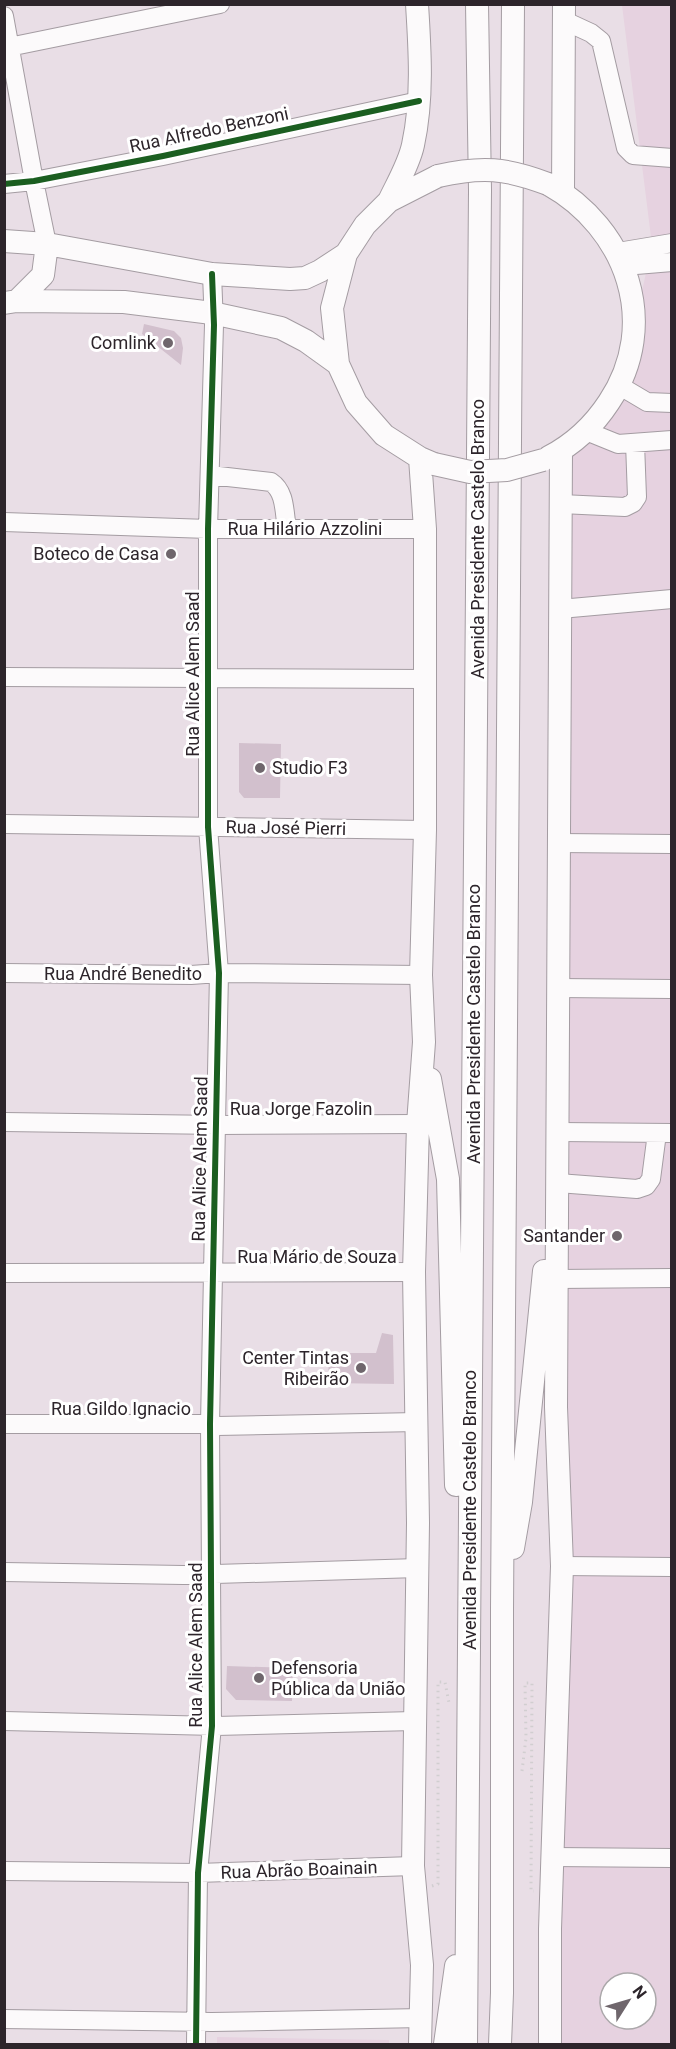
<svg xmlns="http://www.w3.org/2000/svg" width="676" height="2049" font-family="Roboto,sans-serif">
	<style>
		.built { fill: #e6d2e0; fill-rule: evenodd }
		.building { fill: #d2c0cd }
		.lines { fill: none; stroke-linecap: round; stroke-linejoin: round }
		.minor-casing { stroke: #a49ca2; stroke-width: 20 }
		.major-casing { stroke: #a49ca2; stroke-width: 24 }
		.path { stroke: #d1ced0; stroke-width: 3; stroke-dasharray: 1.5 4.5; stroke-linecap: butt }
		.minor { stroke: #fcfafb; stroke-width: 18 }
		.major { stroke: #fcfafb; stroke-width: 22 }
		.major-bridge-casing { stroke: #a49ca2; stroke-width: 24; stroke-linecap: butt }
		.major-bridge { stroke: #fcfafb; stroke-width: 22 }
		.cycleway-casing { stroke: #fff; stroke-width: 10 }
		.cycleway { stroke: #1b5e20; stroke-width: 6 }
		.poi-dot { fill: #6f666c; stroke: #fff; stroke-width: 2 }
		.labels { text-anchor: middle; stroke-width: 6; stroke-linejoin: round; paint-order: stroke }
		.street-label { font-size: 18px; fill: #2d252b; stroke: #fff }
		.poi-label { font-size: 18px; fill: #2d252b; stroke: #fff; text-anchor: end }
	</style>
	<rect width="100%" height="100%" fill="#e9dee6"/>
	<path class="built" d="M622 5H671V2044H551L561 451 624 375 652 245ZM610 1983H646V2019H610Z
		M217 2037 389 2040V2044H217Z"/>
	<path class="building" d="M144 324 174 331 181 338 183 348 181 365 142 334Z
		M239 743 281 744 280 798H244L239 792Z
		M382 1333 393 1335 394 1384 328 1383 329 1353H376Z
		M227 1666 293 1668 292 1701 236 1700 226 1689Z"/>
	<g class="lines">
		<g class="minor-casing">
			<path id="minor" d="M4 16 34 181 47 244
				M565 21 591 33 601 41 626 148 633 155 672 158
				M4 48 220 4
				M4 184 34 181 163 156 419 101
				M618 252 672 243
				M624 266 672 262
				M620 386 647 402 672 403
				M586 431 618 444 672 440
				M210 475 271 482C286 492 284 513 287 529
				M561 504 625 507 633 503 637 497 635 443
				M4 522 208 529H425
				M560 609 672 599
				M4 677 424 679
				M4 824 425 830
				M559 843 672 844
				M4 973 191 975 219 973 421 975
				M558 988 672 989
				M4 1122 220 1125 418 1124
				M559 1132 672 1133
				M558 1183 637 1189 646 1186 651 1179 657 1133
				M4 1273 414 1272
				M557 1279 672 1278
				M4 1424H210L217 1426 417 1422
				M562 1566 672 1567
				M4 1572 183 1575 418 1568
				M4 1721 216 1726 414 1721
				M553 1857 672 1858
				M4 1871 198 1873 413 1866
				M4 2019 212 2022 422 2018
				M196 2044 198 1873 212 1726 210 1424 219 973 208 827V529L214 325 212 274"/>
		</g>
		<g class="major-casing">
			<path id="major" d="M548 184C627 228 661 324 609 402 594 425 574 444 549 457
				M563 192 564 4
				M389 201C397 184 409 164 413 145 423 99 420 51 417 4
				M4 241 47 244 212 274 290 279 305 278 320 271 346 254
				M17 301 43 275 47 244
				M4 303 17 301 124 302 212 313 281 328 306 341 338 364
				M420 458 425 529V830L421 975 424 1042 418 1124 414 1272 418 1523 413 1866 422 1965 420 2044
				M434 464 420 458 384 435 356 403 338 364 332 308 346 254 365 225 389 201 438 176
				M430 1079 448 1179 456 1485
				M513 1548 521 1502 544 1271
				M445 2044 456 1966
				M466 2044 480 190 477 4
				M500 2044 502 1993V1610L513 4
				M550 2044V1929L562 1566 556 1407 561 451"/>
		</g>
		<path class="path" d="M522 1771 526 1738 525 1683H532L531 1891H534
			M432 1886 438 1884V1682H445L449 1703"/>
		<use href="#minor" class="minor"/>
		<use href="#major" class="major"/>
		<g class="major-bridge-casing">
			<path id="major-bridge" d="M438 176C482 166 506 168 548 184
				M434 464 470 472 507 470 543 460"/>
		</g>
		<use href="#major-bridge" class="major-bridge"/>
		<g class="cycleway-casing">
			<path id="cycleway" d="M4 184 34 181 163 156 419 101
				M196 2044 198 1873 212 1726 210 1424 219 973 208 827V529L214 325 212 274"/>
		</g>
		<use href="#cycleway" class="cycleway"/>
	</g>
	<g class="poi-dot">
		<circle cx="168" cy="343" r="6"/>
		<circle cx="171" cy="554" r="6"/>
		<circle cx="260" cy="768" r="6"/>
		<circle cx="617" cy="1236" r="6"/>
		<circle cx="361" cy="1368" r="6"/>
		<circle cx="259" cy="1678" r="6"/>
	</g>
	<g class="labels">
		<g class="street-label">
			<text transform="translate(209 130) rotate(-12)" y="6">Rua Alfredo Benzoni</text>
			<text x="305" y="535">Rua Hilário Azzolini</text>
			<text transform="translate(478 539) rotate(-90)" y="6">Avenida Presidente Castelo Branco</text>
			<text transform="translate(193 674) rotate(-90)" y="6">Rua Alice Alem Saad</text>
			<text transform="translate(286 828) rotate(1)" y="6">Rua José Pierri</text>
			<text x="123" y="980">Rua André Benedito</text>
			<text transform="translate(474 1024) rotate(-90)" y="6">Avenida Presidente Castelo Branco</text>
			<text x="301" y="1115">Rua Jorge Fazolin</text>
			<text transform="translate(200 1159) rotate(-89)" y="6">Rua Alice Alem Saad</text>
			<text x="317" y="1263">Rua Mário de Souza</text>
			<text x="121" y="1415">Rua Gildo Ignacio</text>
			<text transform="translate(470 1510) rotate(-90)" y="6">Avenida Presidente Castelo Branco</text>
			<text transform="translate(196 1645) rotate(-90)" y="6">Rua Alice Alem Saad</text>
			<text transform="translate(299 1870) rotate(-2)" y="6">Rua Abrão Boainain</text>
		</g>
		<g class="poi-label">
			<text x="156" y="349">Comlink</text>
			<text x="159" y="560">Boteco de Casa</text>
			<text x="272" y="774" text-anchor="start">Studio F3</text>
			<text x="605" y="1242">Santander</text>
			<text x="349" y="1364">Center Tintas<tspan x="349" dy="21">Ribeirão</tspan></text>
			<text x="271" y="1674" text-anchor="start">Defensoria<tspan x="271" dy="21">Pública da União</tspan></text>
		</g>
	</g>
	<rect width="676" height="2049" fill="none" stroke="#2d252b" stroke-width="12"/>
	<g transform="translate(628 2001) rotate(53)"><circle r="28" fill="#ffffff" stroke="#aba8aa" stroke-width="1.5"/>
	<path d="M0-4.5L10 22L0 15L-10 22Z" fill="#6f666c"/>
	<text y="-9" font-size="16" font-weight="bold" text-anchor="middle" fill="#2d252b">N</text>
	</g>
</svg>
